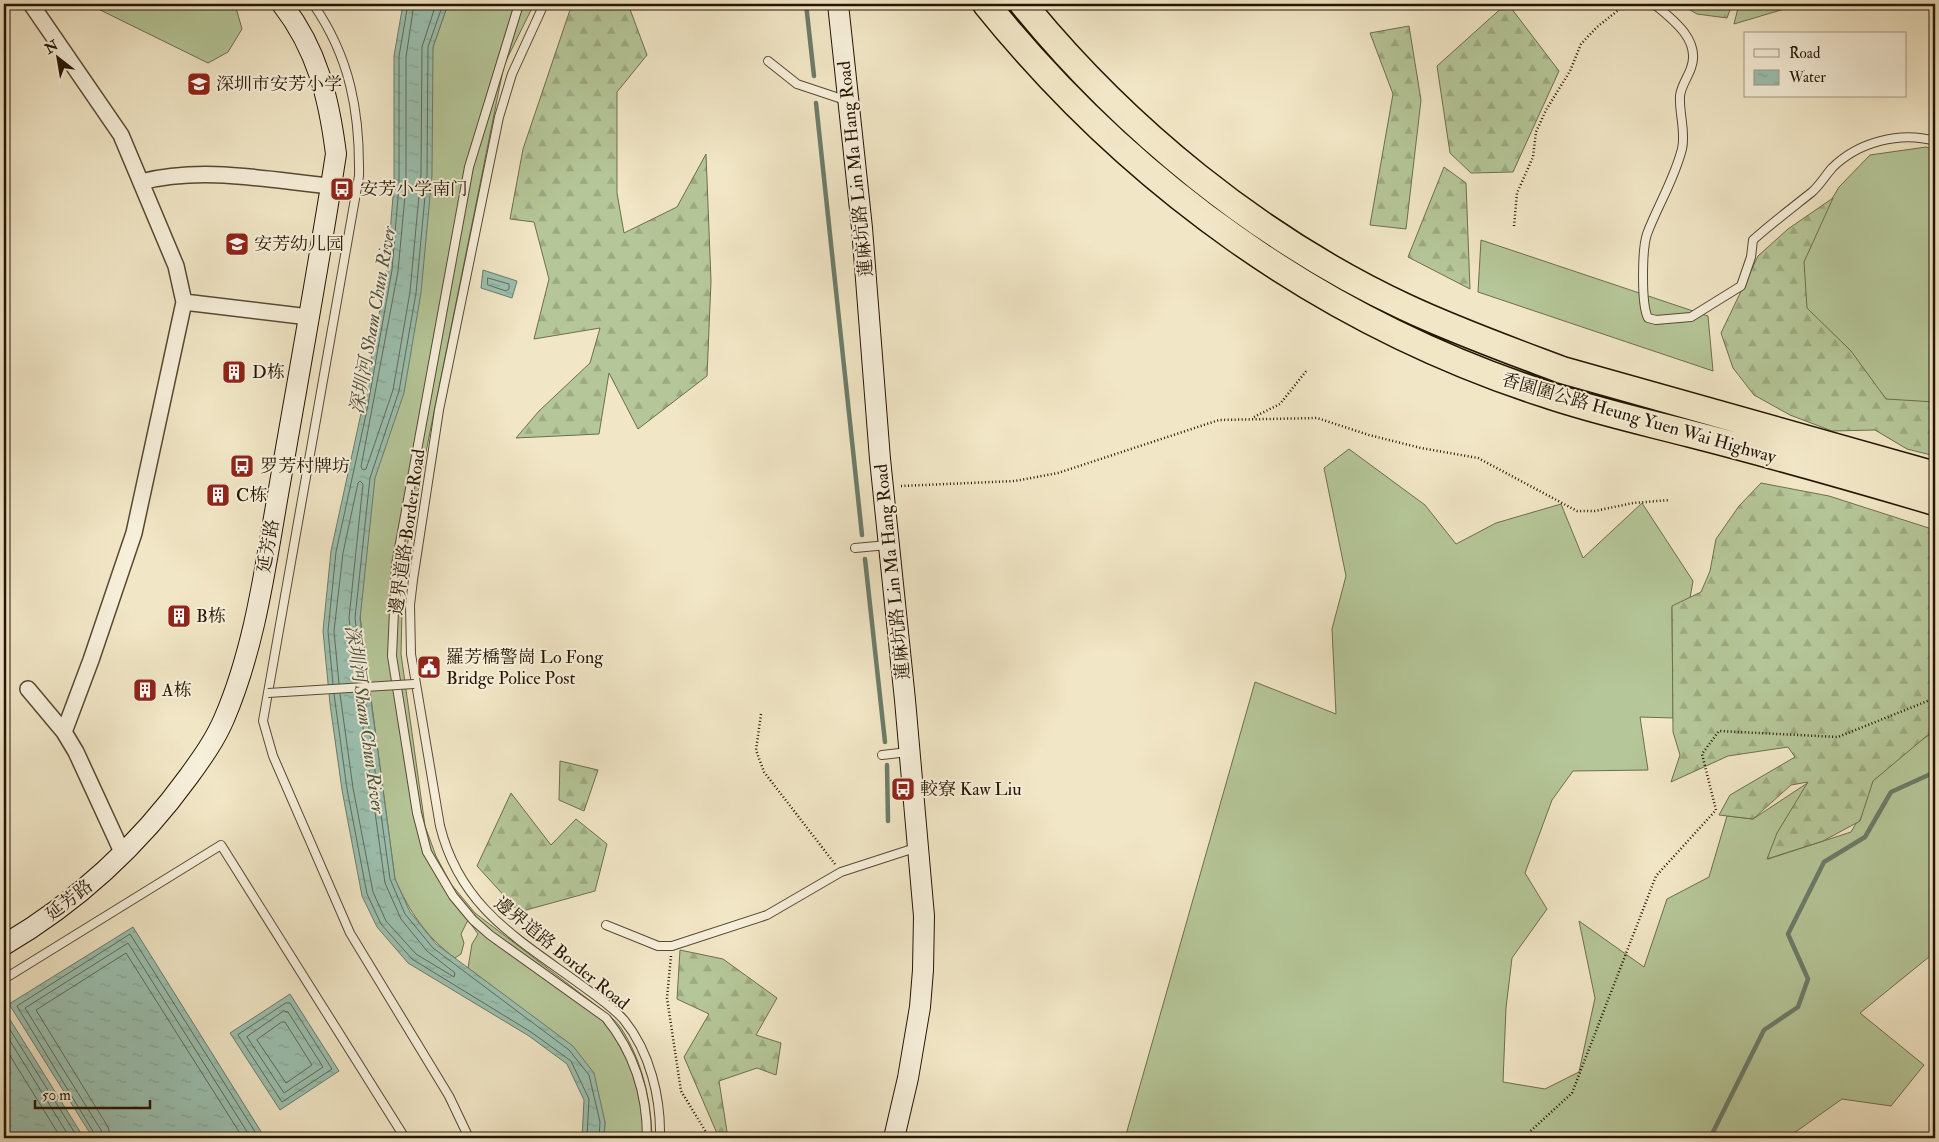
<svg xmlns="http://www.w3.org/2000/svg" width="1939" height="1142" font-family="'IM FELL Double Pica','Noto Serif SC',serif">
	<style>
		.grass { fill: #b5c698; stroke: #6e6e4c }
		.forest { fill: url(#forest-firs); stroke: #6e6e4c }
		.water { fill: url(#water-ripples); stroke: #6c7c6a }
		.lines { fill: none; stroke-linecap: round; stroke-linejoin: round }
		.shore { stroke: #606a58; stroke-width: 1 }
		.stream { stroke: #6c7c6a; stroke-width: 4.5 }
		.lane-casing { stroke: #594932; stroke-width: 10 }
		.street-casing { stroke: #594932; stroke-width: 18 }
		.secondary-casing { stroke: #261501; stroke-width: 22 }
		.highway-casing { stroke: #261501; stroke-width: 29 }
		.path { stroke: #261501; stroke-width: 2.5; stroke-dasharray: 1 2.5; stroke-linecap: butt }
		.lane { stroke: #f6efda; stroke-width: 8 }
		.street { stroke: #f6efda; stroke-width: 15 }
		.secondary { stroke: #f6efda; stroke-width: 20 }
		.highway { stroke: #f1e6c6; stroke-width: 26 }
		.lane-bridge-casing { stroke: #594932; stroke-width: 10; stroke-linecap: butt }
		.lane-bridge { stroke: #f6efda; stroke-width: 8 }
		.labels { text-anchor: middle; stroke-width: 4; stroke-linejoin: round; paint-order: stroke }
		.poi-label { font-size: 18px; fill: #261501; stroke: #f6efda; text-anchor: start }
		.street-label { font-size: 18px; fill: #261501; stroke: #f6efda }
		.water-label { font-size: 19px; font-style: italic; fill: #4f513e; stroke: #f6efda }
	</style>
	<defs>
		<pattern id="forest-firs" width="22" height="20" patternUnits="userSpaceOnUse" patternTransform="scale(1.25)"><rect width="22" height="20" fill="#b5c698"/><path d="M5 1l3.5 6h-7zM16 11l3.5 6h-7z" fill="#9ca981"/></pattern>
		<pattern id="water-ripples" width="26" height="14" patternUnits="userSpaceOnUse" patternTransform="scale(1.25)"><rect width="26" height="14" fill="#9bc0b0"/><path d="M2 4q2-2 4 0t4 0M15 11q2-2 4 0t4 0" fill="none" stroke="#85a496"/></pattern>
	</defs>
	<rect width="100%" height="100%" fill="#f1e6c6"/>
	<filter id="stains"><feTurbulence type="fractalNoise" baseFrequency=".004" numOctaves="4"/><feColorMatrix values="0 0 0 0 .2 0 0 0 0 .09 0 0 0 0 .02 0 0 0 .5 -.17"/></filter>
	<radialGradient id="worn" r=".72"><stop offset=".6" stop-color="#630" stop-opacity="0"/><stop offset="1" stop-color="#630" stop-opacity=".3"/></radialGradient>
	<path class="grass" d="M88 4H235L242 29 228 52 208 63Z
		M448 4H534L504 65 403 566 401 654 425 826 436 856 451 884 475 913 601 1009C608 1015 616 1020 621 1028 642 1060 651 1100 652 1138H604L605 1122 574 1048 468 968 472 944 478 934 468 920 461 934 464 943 461 954 455 958C426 937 409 911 395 879L360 616 374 478 404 390 433 47Z
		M1739 4H1801L1734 24Z
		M1926 147 1935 150V404L1889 402 1848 354 1803 310 1802 268 1813 231 1839 187 1870 155Z
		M1481 240 1708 316 1713 371 1478 292Z
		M1349 449 1425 505 1456 544 1496 523 1561 504 1583 558 1642 503 1693 581 1690 598 1672 607 1673 718 1640 717 1648 770 1573 771 1552 800 1525 873 1547 909 1512 958 1506 1008 1503 1082 1545 1089 1579 1072 1595 998 1579 921 1644 967 1667 899 1709 877 1727 816 1753 819 1809 782 1768 859 1851 832 1862 813 1875 771 1935 731V952L1860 1013 1924 1065 1891 1106 1842 1099 1787 1138H1125L1255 682 1336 714 1332 629 1346 576 1324 468Z"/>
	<path class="forest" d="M572 4H628L647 55 617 92V193L624 233 677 207 706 154 711 281 707 376 638 429 609 373 599 434 516 438 539 411 590 363 600 328 534 339 549 279 534 222 510 219 523 149Z
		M1506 4H1508L1559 71 1513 172 1471 173 1450 153 1437 66Z
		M1680 4H1732L1727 18 1697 14Z
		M1409 26 1421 100 1406 229 1370 225 1393 94 1370 33Z
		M1444 167 1466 183 1470 289 1408 257Z
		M1833 198 1804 262 1807 308 1851 351 1886 399 1935 402V456L1907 449 1875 430 1832 431 1790 415 1754 395 1733 368 1721 333 1758 256 1788 229Z
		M1761 483 1829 496 1935 530V729L1873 781 1860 821 1823 841 1767 859 1777 833 1808 782 1791 785 1753 819 1719 815 1730 795 1795 757 1788 747 1728 756 1671 782 1680 755 1673 732 1672 606 1701 592 1710 571 1716 539 1739 506Z
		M560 761 598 770 584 811 559 800Z
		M511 793 551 845 576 819 607 844 595 891 519 912 477 866Z
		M680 950 723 959 777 998 756 1035 781 1043 776 1075 757 1068 719 1081 728 1138H719L684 1057 709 1014 677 999Z"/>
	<path class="water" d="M403 4H448L433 47 432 175 421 293 404 393 375 478 360 619 395 879 410 912 436 944 573 1046 594 1073 605 1122 604 1138H582L584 1100 567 1064 529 1036 408 963 377 927 362 896 342 790 330 704 323 631 331 551 362 409 387 270 394 184V56Z
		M483 270 517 281 512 298 481 288Z
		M133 927 265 1138H93L9 1004Z
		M290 994 339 1071 280 1110 230 1033Z
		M4 1010 84 1138H4Z"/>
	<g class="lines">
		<path class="shore" d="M414 4 406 57V185L398 271 361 467 363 470 366 469 393 390 410 292 421 174 422 47 436 4
			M488 278 509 284V289L506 291 488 285Z
			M363 682 355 618 370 478 399 391 416 293 427 175 428 47 443 4
			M333 684 328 631 336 552 367 410 392 270 399 185V56L408 4
			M339 684 334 631 343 553 358 483 360 481 363 484 349 618 357 683
			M364 692 390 879 405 914 433 948 569 1050 589 1075 600 1122 599 1138
			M334 694 347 789 367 894 381 924 412 959 531 1032 571 1061 589 1099 587 1138
			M340 694 353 788 373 892 386 921 416 954 454 977 455 973 427 951 401 919 385 883 358 692
			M286 1003H290L332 1069 282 1102 238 1035Z
			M284 1011 288 1012 323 1067 284 1093 247 1037Z
			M4 1020 78 1138
			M282 1022H285L312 1065 286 1083 257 1040Z
			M4 1031 70 1138
			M4 1046 61 1138
			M97 1138 17 1006 130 934 259 1138
			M103 1138 101 1130 25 1008 128 943 251 1138
			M111 1138 108 1127 36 1010 126 953 243 1138"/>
		<path class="stream" d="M806 4 814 76
			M816 103 862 535
			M865 559 885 742
			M887 765 888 821
			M1710 1138 1764 1030 1798 1007 1808 979 1788 934 1824 862 1865 837 1891 792 1935 772"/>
		<g class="lane-casing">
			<path id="lane" d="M313 4C350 57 360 112 359 176L263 721 273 756 350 933 449 1096 469 1138
				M519 4 469 167 396 565 392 656 417 813 427 852 453 896 473 920 490 935 606 1018C635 1054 647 1093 647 1138
				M544 4 512 74 499 117 439 410 413 580 410 605 411 654 440 826C460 906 515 937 577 982 593 994 611 1005 624 1020 650 1052 661 1098 660 1138
				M1654 4C1674 20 1701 41 1691 68 1688 77 1681 86 1680 96 1679 114 1686 132 1682 149 1674 180 1658 205 1647 234 1642 249 1641 304 1648 318L1656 320 1691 317 1741 286 1751 257 1753 240C1772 223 1792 208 1812 192 1820 185 1825 176 1832 168 1858 142 1900 131 1935 141
				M768 61 797 84 848 101
				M855 548 888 545
				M882 755 908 752
				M606 925 658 946H672L767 915 841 872 918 847
				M4 979 221 845 405 1138"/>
		</g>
		<g class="street-casing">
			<path id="street" d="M31 4 121 135 176 266 184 302 134 533 91 660 64 732
				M141 182C203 166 268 180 331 186
				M184 302 309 317
				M28 689 64 732 76 752 123 854"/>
		</g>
		<g class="secondary-casing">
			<path id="secondary" d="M838 4 862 228 880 459 905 700 924 916 923 970 920 1007 908 1078 894 1138
				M4 945C77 902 139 845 189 776 202 758 215 740 224 719 256 645 266 561 280 483 299 373 319 264 336 154 329 98 317 49 282 4"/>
		</g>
		<g class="highway-casing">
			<path id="highway" d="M986 4C1131 184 1322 321 1542 393 1591 410 1641 421 1691 434 1773 455 1854 478 1935 502
				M1023 4C1125 129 1258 238 1405 307 1456 331 1509 350 1562 370L1935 475"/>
		</g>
		<path class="path" d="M1514 226 1517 193 1533 157 1536 132 1546 110 1570 71 1581 44 1597 27 1626 4
			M1254 417 1280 404 1307 370
			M901 486 1015 481 1058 473 1219 420 1317 418 1369 435 1421 448 1478 458 1577 511H1595L1633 503 1670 500
			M761 714 756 750 764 772 835 864
			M671 956 667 998 681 1091 706 1132 705 1138
			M1523 1138 1572 1093 1656 876 1716 810 1702 754 1719 731 1838 737 1935 698"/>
		<use href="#lane" class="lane"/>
		<use href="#street" class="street"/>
		<use href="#secondary" class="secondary"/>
		<use href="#highway" class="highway"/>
		<g class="lane-bridge-casing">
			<path id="lane-bridge" d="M268 693 414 684"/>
		</g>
		<use href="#lane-bridge" class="lane-bridge"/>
	</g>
	<defs>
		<g id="school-square" transform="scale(1.25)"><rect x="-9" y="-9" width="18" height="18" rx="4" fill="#8f2418" stroke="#f6efda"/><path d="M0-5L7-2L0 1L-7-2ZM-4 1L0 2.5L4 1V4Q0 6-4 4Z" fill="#fff"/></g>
		<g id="bus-square" transform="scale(1.25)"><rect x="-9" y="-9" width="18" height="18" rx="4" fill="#8f2418" stroke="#f6efda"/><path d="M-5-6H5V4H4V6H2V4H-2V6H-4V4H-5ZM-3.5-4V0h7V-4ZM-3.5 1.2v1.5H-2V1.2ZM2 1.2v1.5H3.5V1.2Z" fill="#fff"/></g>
		<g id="building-square" transform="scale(1.25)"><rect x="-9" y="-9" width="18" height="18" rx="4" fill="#8f2418" stroke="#f6efda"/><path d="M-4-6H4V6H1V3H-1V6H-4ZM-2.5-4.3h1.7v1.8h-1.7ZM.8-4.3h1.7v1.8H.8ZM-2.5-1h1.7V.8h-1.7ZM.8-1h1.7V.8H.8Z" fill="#fff"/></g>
		<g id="civic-square" transform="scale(1.25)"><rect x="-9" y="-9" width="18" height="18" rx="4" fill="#8f2418" stroke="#f6efda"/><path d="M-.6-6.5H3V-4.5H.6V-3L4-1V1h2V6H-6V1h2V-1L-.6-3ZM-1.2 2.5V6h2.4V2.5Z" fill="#fff"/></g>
	</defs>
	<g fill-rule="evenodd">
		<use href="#school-square" x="199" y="84"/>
		<use href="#bus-square" x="342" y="189"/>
		<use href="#school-square" x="237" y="244"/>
		<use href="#building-square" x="234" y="372"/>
		<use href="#bus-square" x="242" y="466"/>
		<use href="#building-square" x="218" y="495"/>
		<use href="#building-square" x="179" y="616"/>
		<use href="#civic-square" x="429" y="667"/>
		<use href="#building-square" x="145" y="690"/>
		<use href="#bus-square" x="903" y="789"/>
	</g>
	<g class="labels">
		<g class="poi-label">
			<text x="216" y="90">深圳市安芳小学</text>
			<text x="360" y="195">安芳小学南门</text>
			<text x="254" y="250">安芳幼儿园</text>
			<text x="252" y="378">D栋</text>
			<text x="260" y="472">罗芳村牌坊</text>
			<text x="236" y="501">C栋</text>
			<text x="196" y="622">B栋</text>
			<text x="446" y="663">羅芳橋警崗 Lo Fong<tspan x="446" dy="21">Bridge Police Post</tspan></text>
			<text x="162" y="696">A栋</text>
			<text x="920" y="795">較寮 Kaw Liu</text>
		</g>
		<g class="street-label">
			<text transform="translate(855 169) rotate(-96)" y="6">蓮麻坑路 Lin Ma Hang Road</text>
			<text transform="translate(1639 418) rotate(16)" y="6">香園圍公路 Heung Yuen Wai Highway</text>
			<text transform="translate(407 532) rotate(-82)" y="6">邊界道路 Border Road</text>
			<text transform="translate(268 546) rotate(-80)" y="6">延芳路</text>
			<text transform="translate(892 572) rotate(-96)" y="6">蓮麻坑路 Lin Ma Hang Road</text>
			<text transform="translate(69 900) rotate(-38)" y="6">延芳路</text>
			<text transform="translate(562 953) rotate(39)" y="6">邊界道路 Border Road</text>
		</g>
		<g class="water-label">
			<text transform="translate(372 320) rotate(-80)" y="7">深圳河 Sham Chun River</text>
			<text transform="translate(366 719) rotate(82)" y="7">深圳河 Sham Chun River</text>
		</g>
	</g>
	<rect width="1939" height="1142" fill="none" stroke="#f1e6c6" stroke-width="20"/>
	<rect x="5" y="5" width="1929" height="1132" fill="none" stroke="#261501" stroke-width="2.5"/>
	<rect x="10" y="10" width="1919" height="1122" fill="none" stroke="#261501"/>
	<rect x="1744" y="32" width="162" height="65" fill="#f6efda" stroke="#a39883"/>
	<rect x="1754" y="49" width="25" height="8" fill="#f6efda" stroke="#a39883"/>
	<text x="1789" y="58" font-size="15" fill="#261501">Road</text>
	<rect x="1754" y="70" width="25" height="15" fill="url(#water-ripples)" stroke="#a39883"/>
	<text x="1789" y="82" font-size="15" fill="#261501">Water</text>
	<g transform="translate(58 58) rotate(329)" stroke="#f6efda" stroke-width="4" paint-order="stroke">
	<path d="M0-4L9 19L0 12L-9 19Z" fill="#261501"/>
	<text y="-8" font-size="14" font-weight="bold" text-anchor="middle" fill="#261501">N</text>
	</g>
	<path d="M35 1100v8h115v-8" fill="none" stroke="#261501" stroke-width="2.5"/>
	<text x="42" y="1100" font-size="15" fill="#261501" stroke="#f6efda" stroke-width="4" paint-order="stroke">50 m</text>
	<rect width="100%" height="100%" filter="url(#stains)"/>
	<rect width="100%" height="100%" fill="url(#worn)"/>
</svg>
